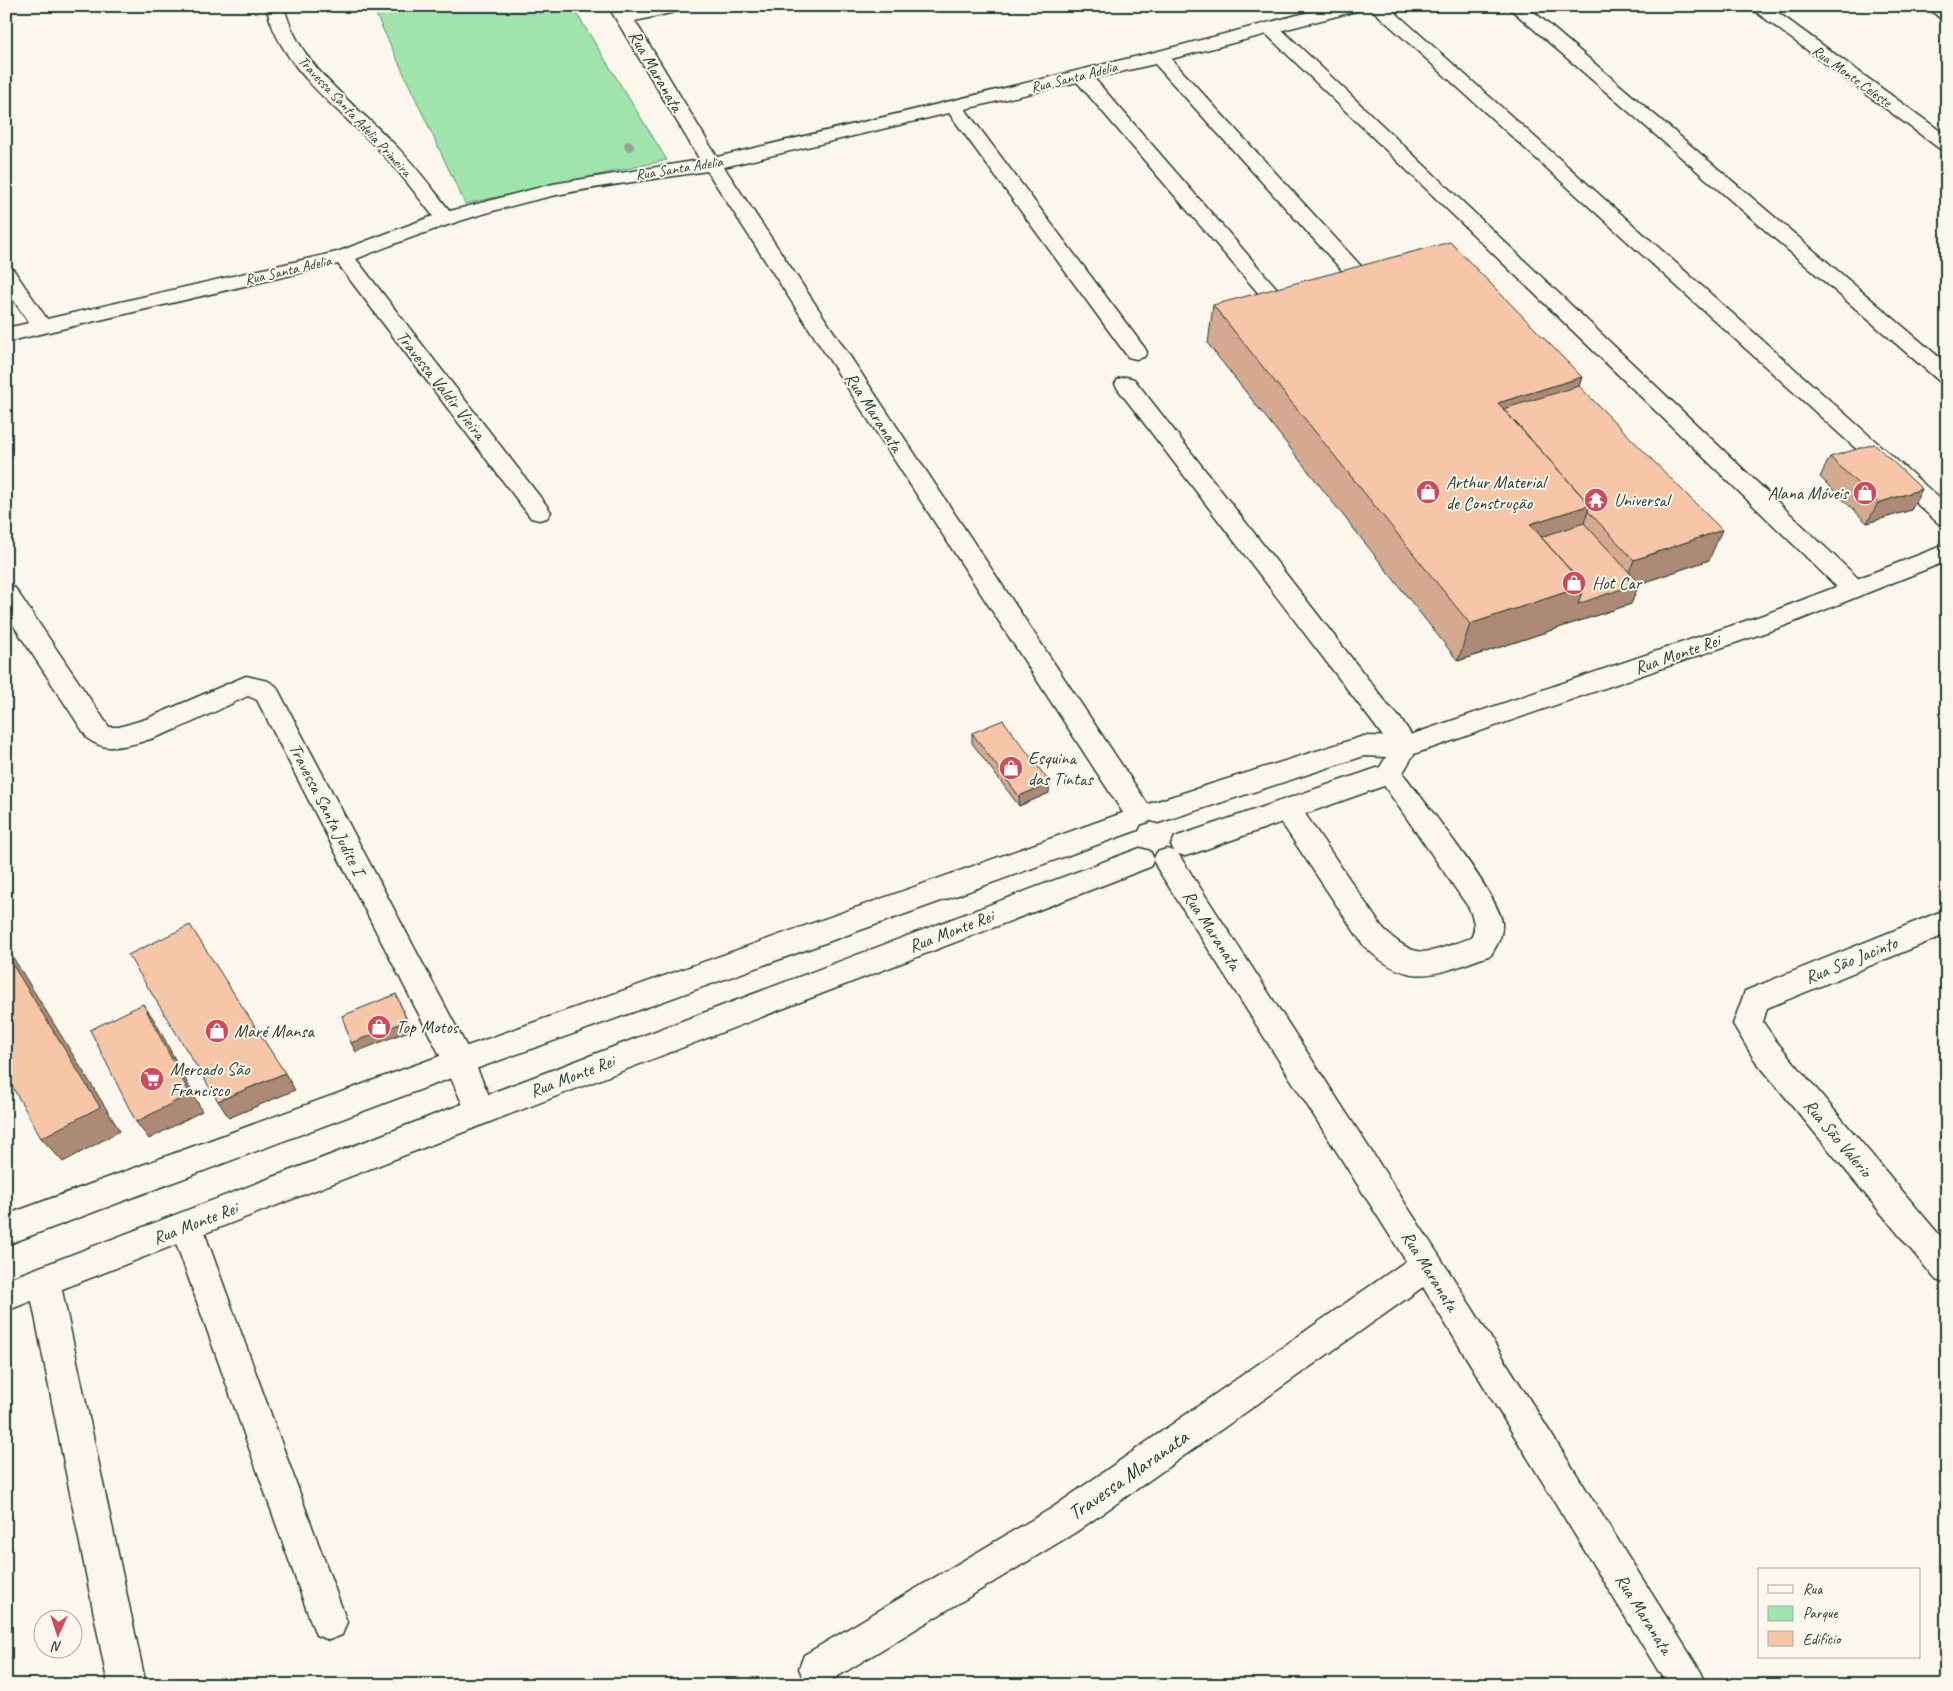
<svg xmlns="http://www.w3.org/2000/svg" width="1953" height="1691" font-family="Caveat,sans-serif">
	<style>
		.green { fill: #a0e3ad; stroke: #609070 }
		.lines { fill: none; stroke-linecap: round; stroke-linejoin: round }
		.service-casing { stroke: #1f3d34; stroke-width: 3 }
		.minor-casing { stroke: #1f3d34; stroke-width: 3 }
		.tertiary-casing { stroke: #1f3d34; stroke-width: 3 }
		.service { fill: #fbf7ec; fill-rule: evenodd }
		.minor { fill: #fbf7ec; fill-rule: evenodd }
		.tertiary { fill: #fbf7ec; fill-rule: evenodd }
		.tree { fill: #90a394 }
		.wall { fill: #d4a990; stroke: #1f3d34 }
		.shaded-wall { fill: #ad8a75; stroke: #1f3d34 }
		.building { fill: #f7c5a7; stroke: #1f3d34 }
		.labels { text-anchor: middle; stroke-width: 4; stroke-linejoin: round; paint-order: stroke }
		.far-street-label { font-size: 15px; fill: #1f3d34; stroke: #fbf7ec }
		.street-label { font-size: 18px; fill: #1f3d34; stroke: #fbf7ec }
		.poi-label { font-size: 18px; fill: #1f3d34; stroke: #fbf7ec; text-anchor: start }
		.near-street-label { font-size: 21px; fill: #1f3d34; stroke: #fbf7ec }
	</style>
	<rect width="100%" height="100%" fill="#fbf7ec"/>
	<filter id="ink" filterUnits="userSpaceOnUse"><feTurbulence type="fractalNoise" baseFrequency=".02" numOctaves="2"/><feDisplacementMap in="SourceGraphic" scale="10" xChannelSelector="R" yChannelSelector="G"/><feConvolveMatrix kernelMatrix="1 2 1 2 8 2 1 2 1" color-interpolation-filters="sRGB"/></filter>
	<g filter="url(#ink)">
		<path class="green" d="M372 6H572L667 160 465 204Z"/>
		<g class="lines">
			<g class="service-casing">
				<path id="service" d="M1507 6H1527L1947 364V383L1939 381Z
					M1270 23 1276 24 1806 529 1810 535 1806 541 1798 543 1790 541 1264 32 1261 28 1264 24Z
					M1126 377 1134 379 1385 701 1389 708 1385 715 1376 718 1367 715 1118 389 1115 384 1118 379Z
					M1389 764 1398 767C1419 795 1500 896 1502 923 1503 936 1497 945 1491 955 1436 974 1411 991 1364 946L1273 810 1277 802 1287 799 1297 802 1384 930C1420 963 1428 952 1471 938 1477 928 1473 918 1469 908L1376 774 1380 767Z
					M44 1266 55 1270 60 1281 146 1685H108L28 1281 33 1270Z"/>
			</g>
			<g class="minor-casing">
				<path id="minor" d="M266 6H284C298 65 351 100 391 141 413 162 431 187 450 211L553 184 700 160 608 6H626L629 12 653 6H687L684 10 635 21 717 157 1155 52 1332 6H1363L1360 10 1171 59 1372 278 1376 283 1372 288 1365 289 1358 288 1155 64 1094 78 1280 292 1284 297 1280 302 1273 304 1266 302 1077 82 965 109 1144 347 1147 352 1144 357 1136 359 1128 357 949 113 724 167 1149 806 1153 814 1149 822 1139 825 1129 822 707 171C655 179 603 185 552 196 484 211 420 233 356 259L547 506 551 512 547 518 539 520 531 518 338 264 6 342V328L29 323 6 289V267L13 269 47 319 337 252 433 216C415 193 398 169 377 148 335 105 280 68 266 6Z
					M1368 6H1388L1947 505V526L1939 524Z
					M1748 6H1769L1947 136V151L1940 149Z
					M1926 6H1947V20L1941 19Z
					M1798 527 1806 529 1862 582 1865 588 1862 594 1853 597 1844 594 1790 541 1786 535 1790 529Z
					M6 585 15 588 109 727H119L146 719 246 676 268 681 276 686 470 1053 496 1111 492 1121 481 1125 470 1121 446 1067 257 700 248 696C212 712 148 748 109 747 102 747 94 743 88 739L6 614Z
					M1376 698C1393 704 1410 731 1418 747L1414 754 1405 757 1396 754 1367 715 1363 708 1367 701Z
					M1167 849 1177 852 1438 1254 1701 1672 1706 1685H1667L1423 1287 1076 1532 830 1681C820 1685 814 1685 804 1681L799 1668 804 1655 1052 1508 1406 1261 1157 868 1153 860 1157 852Z
					M1947 909V934L1767 1008 1763 1022 1776 1041 1947 1244V1284L1936 1280 1754 1059 1733 1024 1745 991Z
					M186 1211 197 1216 202 1226 347 1622 342 1635 329 1640 316 1635 311 1622 170 1226 175 1216Z"/>
			</g>
			<g class="tertiary-casing">
				<path id="tertiary" d="M1947 544V561L1784 626 1414 754 1398 781 1195 853 1185 856 1175 853 1171 845 1175 837 1380 767 1386 757 1364 756 1158 823 1148 820 1144 812 1148 804 1364 736 1404 737 1766 614Z
					M1128 811 1138 814 1142 822 1138 830 470 1071 6 1245V1215L459 1049Z
					M1140 848 1150 851 1154 859 1150 867 492 1121 6 1311V1280L470 1101Z"/>
			</g>
			<use href="#service" class="service"/>
			<use href="#minor" class="minor"/>
			<use href="#tertiary" class="tertiary"/>
		</g>
		<circle class="tree" cx="629" cy="146" r="5"/>
		<path class="wall" d="M1213 305 1582 377 1579 386 1709 560 1639 584 1631 604 1458 661 1208 344Z
			M1830 457 1922 489 1911 510 1867 523 1820 477Z
			M972 733 1049 793 1019 806 972 743Z"/>
		<path class="shaded-wall" d="M1582 377 1569 416 1515 433 1498 403Z
			M1922 489 1911 510 1867 523 1878 503Z
			M1590 505 1577 544 1536 556 1530 524Z
			M1722 530 1709 560 1639 584 1631 604 1458 661 1470 624 1584 586 1622 589 1634 560Z
			M1050 783 1049 793 1019 806V796Z
			M6 946 120 1131 63 1162 41 1138 6 954Z
			M396 994 411 1030 356 1052 351 1043Z
			M143 1004 155 1021 202 1111 149 1139 136 1122Z
			M285 1073 295 1090 229 1118 218 1101Z"/>
		<path class="building" d="M1450 242 1582 377 1498 403 1590 505 1530 524 1584 586 1470 624 1213 305Z
			M1579 386 1722 530 1634 560 1588 511 1590 505 1503 409Z
			M1874 444 1922 489 1878 503 1830 457Z
			M1584 523 1639 583 1578 604 1584 586 1541 537Z
			M1003 720 1050 783 1019 796 972 733Z
			M190 925 285 1073 218 1101 128 955Z
			M6 954 100 1107 41 1138 6 1075Z
			M396 994 407 1021 351 1043 342 1016Z
			M143 1004 190 1094 136 1122 90 1030Z"/>
	</g>
	<defs>
		<g id="shop-disc" transform="scale(1.25)"><circle r="9.5" fill="#d1495b" stroke="#fbf7ec"/><path d="M-5-2.5h2.3a2.7 3.5 0 0 1 5.4 0H5L5.5 6h-11ZM-1.5-2.5h3a1.5 2.3 0 0 0-3 0Z" fill="#fff"/></g>
		<g id="temple-disc" transform="scale(1.25)"><circle r="9.5" fill="#d1495b" stroke="#fbf7ec"/><path d="M0-6L5-2H3V0L6.5 2.5H4V6H1.5V3h-3V6H-4V2.5H-6.5L-3 0V-2H-5Z" fill="#fff"/></g>
		<g id="supermarket-disc" transform="scale(1.25)"><circle r="9.5" fill="#d1495b" stroke="#fbf7ec"/><path d="M-6-5.5h2.5l.6 2H6L4.5 2H-2.5L-4.4-4H-6ZM-1.5 3.2a1.3 1.3 0 1 0 .1 0ZM3 3.2a1.3 1.3 0 1 0 .1 0Z" fill="#fff"/></g>
	</defs>
	<g fill-rule="evenodd">
		<use href="#shop-disc" x="1428" y="492"/>
		<use href="#shop-disc" x="1865" y="493"/>
		<use href="#temple-disc" x="1596" y="500"/>
		<use href="#shop-disc" x="1574" y="583"/>
		<use href="#shop-disc" x="1011" y="768"/>
		<use href="#shop-disc" x="379" y="1027"/>
		<use href="#shop-disc" x="217" y="1031"/>
		<use href="#supermarket-disc" x="152" y="1079"/>
	</g>
	<g class="labels">
		<g class="far-street-label">
			<text transform="translate(1852 76) rotate(36)" y="5">Rua Monte Celeste</text>
			<text transform="translate(1074 77) rotate(-14)" y="5">Rua Santa Adelia</text>
			<text transform="translate(355 116) rotate(47)" y="5">Travessa Santa Adelia Primeira</text>
			<text transform="translate(679 168) rotate(-9)" y="5">Rua Santa Adelia</text>
			<text transform="translate(288 270) rotate(-13)" y="5">Rua Santa Adelia</text>
		</g>
		<g class="street-label">
			<text transform="translate(656 71) rotate(60)" y="6">Rua Maranata</text>
			<text transform="translate(441 385) rotate(52)" y="6">Travessa Valdir Vieira</text>
			<text transform="translate(874 412) rotate(57)" y="6">Rua Maranata</text>
			<text transform="translate(1677 654) rotate(-19)" y="6">Rua Monte Rei</text>
			<text transform="translate(327 809) rotate(63)" y="6">Travessa Santa Judite I</text>
			<text transform="translate(1212 930) rotate(57)" y="6">Rua Maranata</text>
			<text transform="translate(951 931) rotate(-21)" y="6">Rua Monte Rei</text>
			<text transform="translate(1851 960) rotate(-22)" y="6">Rua São Jacinto</text>
			<text transform="translate(572 1076) rotate(-21)" y="6">Rua Monte Rei</text>
			<text transform="translate(1838 1138) rotate(50)" y="6">Rua São Valerio</text>
			<text transform="translate(195 1223) rotate(-21)" y="6">Rua Monte Rei</text>
			<text transform="translate(1430 1271) rotate(58)" y="6">Rua Maranata</text>
			<text transform="translate(1644 1614) rotate(58)" y="6">Rua Maranata</text>
		</g>
		<g class="poi-label">
			<text x="1446" y="488">Arthur Material<tspan x="1446" dy="21">de Construção</tspan></text>
			<text x="1848" y="499" text-anchor="end">Alana Móveis</text>
			<text x="1614" y="506">Universal</text>
			<text x="1592" y="589">Hot Car</text>
			<text x="1028" y="764">Esquina<tspan x="1028" dy="21">das Tintas</tspan></text>
			<text x="396" y="1033">Top Motos</text>
			<text x="234" y="1037">Maré Mansa</text>
			<text x="170" y="1075">Mercado São<tspan x="170" dy="21">Francisco</tspan></text>
		</g>
		<g class="near-street-label">
			<text transform="translate(1128 1475) rotate(-35)" y="7">Travessa Maranata</text>
		</g>
	</g>
	<rect width="1953" height="1691" fill="none" stroke="#fbf7ec" stroke-width="25"/>
	<rect x="12" y="12" width="1928" height="1666" fill="none" stroke="#1f3d34" stroke-width="2" filter="url(#ink)"/>
	<rect x="1758" y="1568" width="162" height="90" fill="#fbf7ec" stroke="#a3ada2"/>
	<rect x="1768" y="1585" width="25" height="8" fill="#fbf7ec" stroke="#a3ada2"/>
	<text x="1803" y="1594" font-size="15" fill="#1f3d34">Rua</text>
	<rect x="1768" y="1606" width="25" height="15" fill="#a0e3ad" stroke="#a3ada2"/>
	<text x="1803" y="1618" font-size="15" fill="#1f3d34">Parque</text>
	<rect x="1768" y="1631" width="25" height="15" fill="#f7c5a7" stroke="#a3ada2"/>
	<text x="1803" y="1644" font-size="15" fill="#1f3d34">Edifício</text>
	<g transform="translate(58 1634) rotate(183)"><circle r="24" fill="#fbf7ec" stroke="#a3ada2"/>
	<path d="M0-4L9 19L0 12L-9 19Z" fill="#d1495b"/>
	<text y="-8" font-size="14" font-weight="bold" text-anchor="middle" fill="#1f3d34">N</text>
	</g>
</svg>
